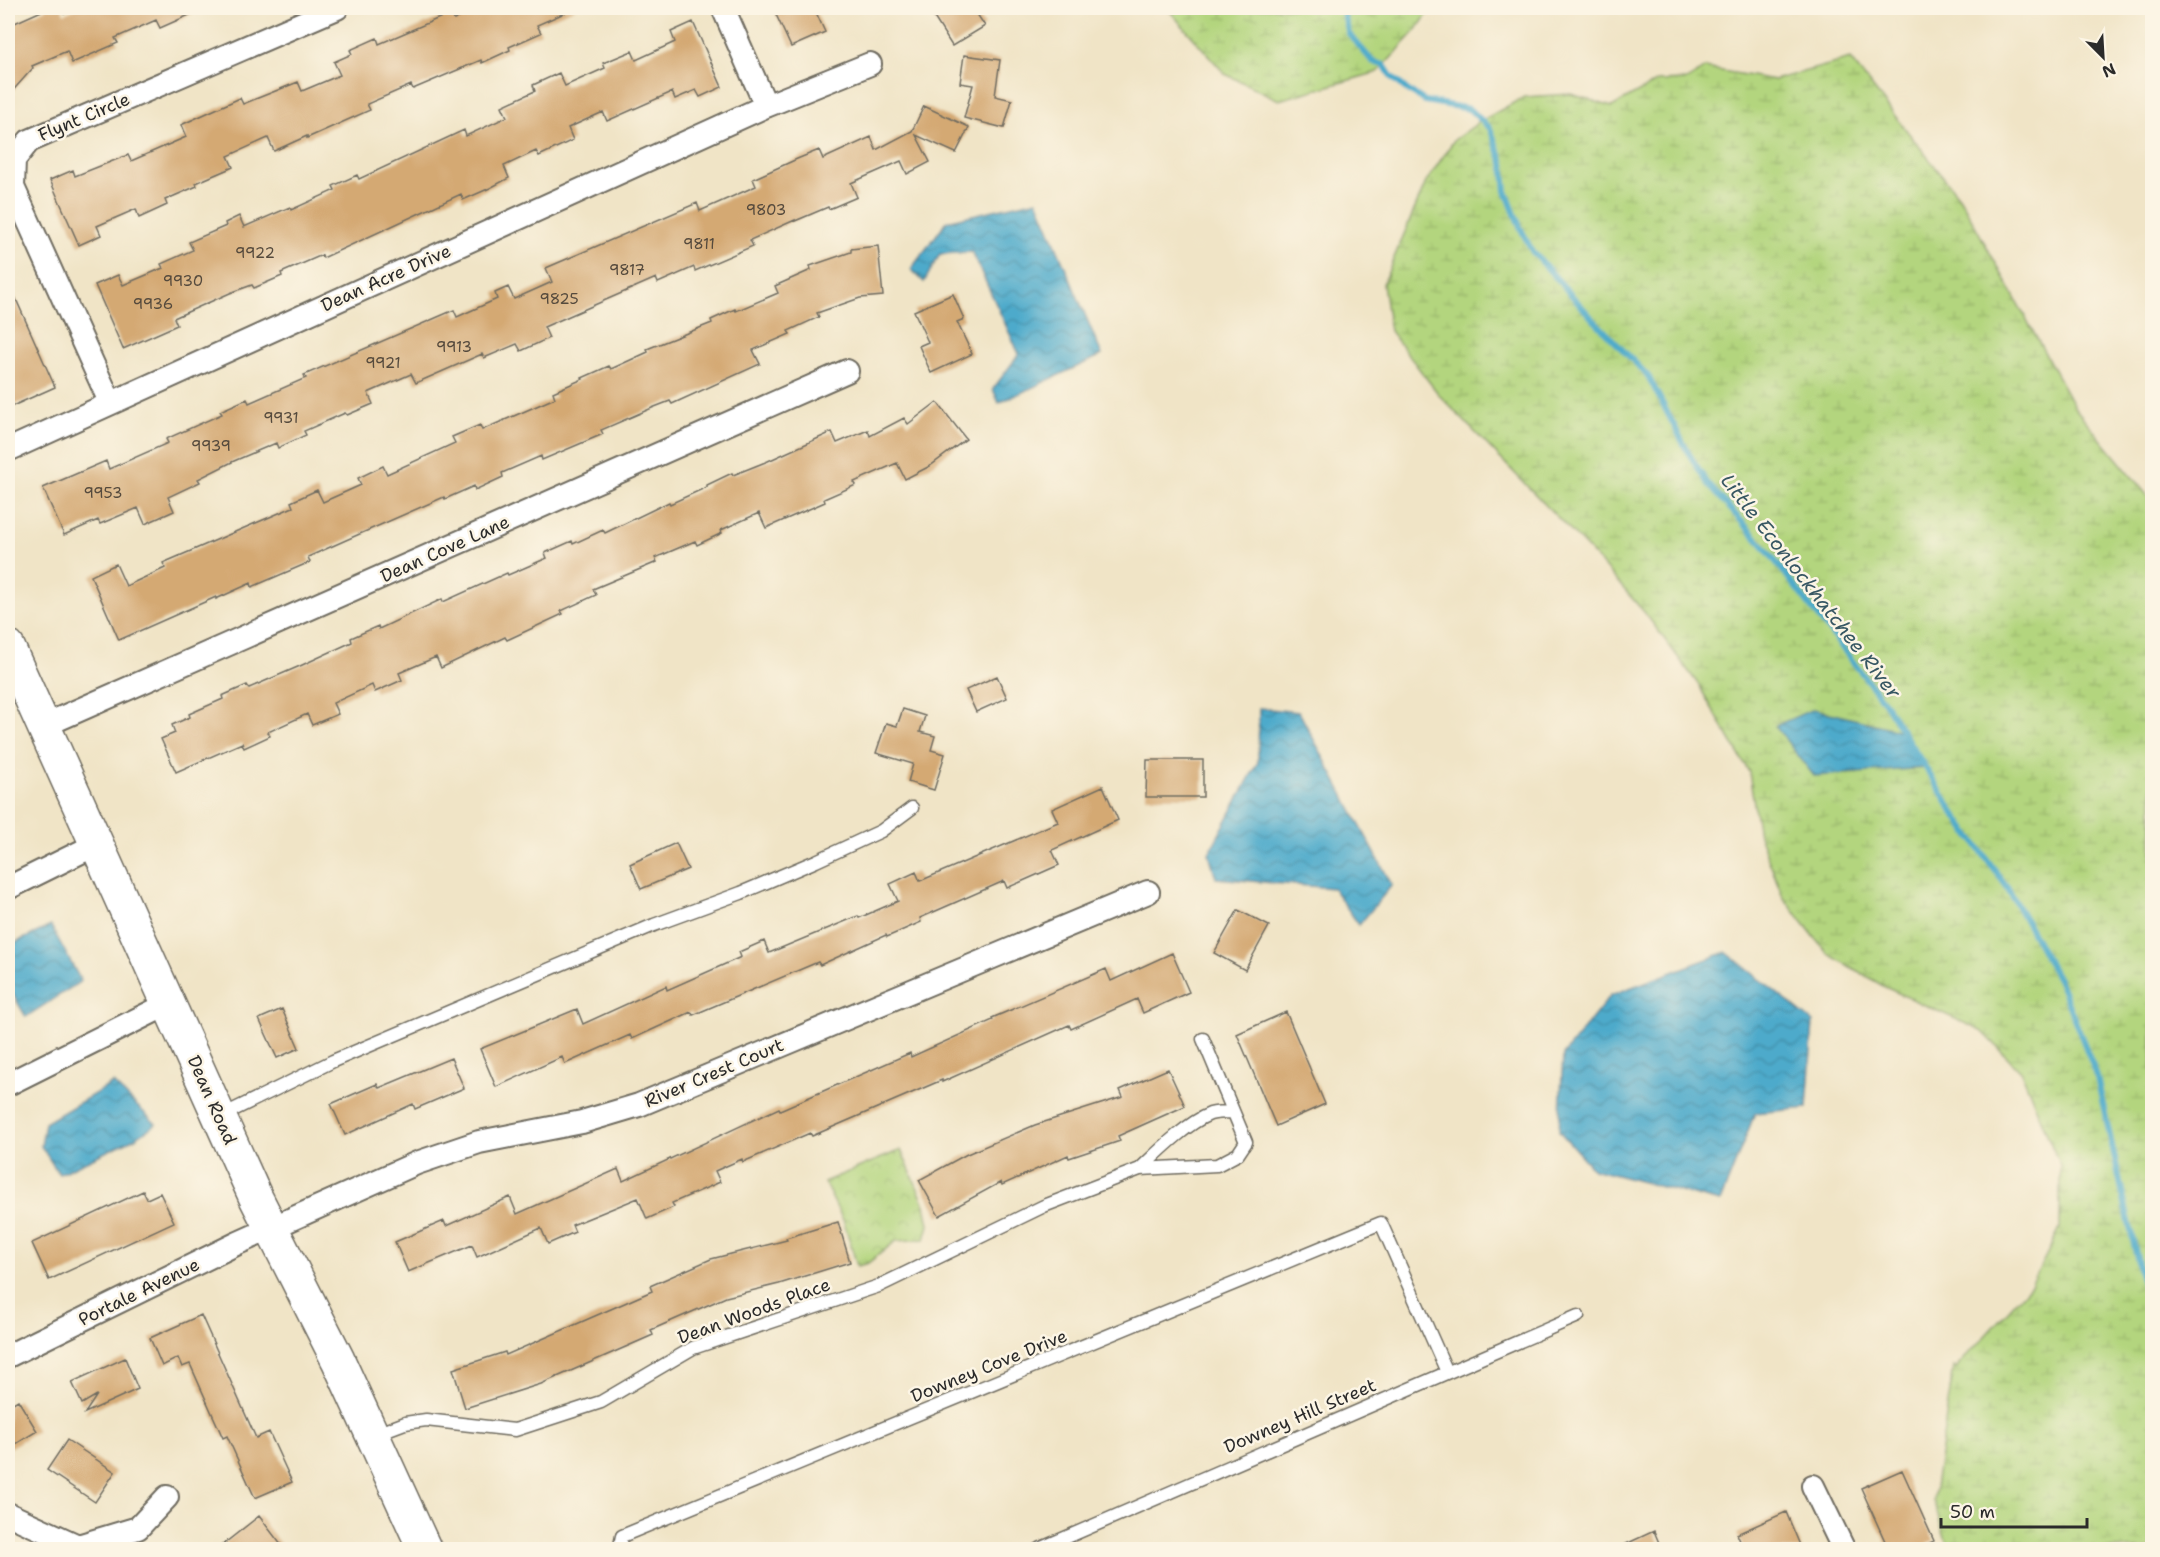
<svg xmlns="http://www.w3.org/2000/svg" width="2160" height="1557" font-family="'Shantell Sans',sans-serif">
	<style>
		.wetland { fill: url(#wetland-marsh); stroke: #6f8054; stroke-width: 1.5 }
		.park { fill: url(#park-crowns); stroke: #6f8054; stroke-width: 1.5 }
		.water { fill: url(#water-waves); stroke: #3c6a7b; stroke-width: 1.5 }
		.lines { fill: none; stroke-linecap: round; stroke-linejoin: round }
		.stream { stroke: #4daacb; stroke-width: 6 }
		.building { fill: #d4a973 }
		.service-casing { stroke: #706c61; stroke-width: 15 }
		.minor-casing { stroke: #706c61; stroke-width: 26 }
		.secondary-casing { stroke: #706c61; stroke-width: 36 }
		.service { stroke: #fff; stroke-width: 12 }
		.minor { stroke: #fff; stroke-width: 22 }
		.secondary { stroke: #fff; stroke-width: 33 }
		.labels { text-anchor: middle; stroke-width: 5; stroke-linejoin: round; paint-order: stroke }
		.number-label { font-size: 15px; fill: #554a3d }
		.street-label { font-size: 18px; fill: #2b2b2b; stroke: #fcf5e5 }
		.water-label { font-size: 20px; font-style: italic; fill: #375763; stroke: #fcf5e5 }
	</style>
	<defs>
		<pattern id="wetland-marsh" width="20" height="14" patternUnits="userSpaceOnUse" patternTransform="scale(1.5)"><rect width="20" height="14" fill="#b3d57e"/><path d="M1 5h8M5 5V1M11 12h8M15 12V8" fill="none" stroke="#9ab76d"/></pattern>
		<pattern id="park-crowns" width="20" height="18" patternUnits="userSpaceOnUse" patternTransform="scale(1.5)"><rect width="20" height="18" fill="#b3d57e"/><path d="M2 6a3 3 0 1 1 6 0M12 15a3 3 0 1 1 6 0" fill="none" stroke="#9ab76d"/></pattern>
		<pattern id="water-waves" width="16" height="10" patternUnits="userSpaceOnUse" patternTransform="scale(1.5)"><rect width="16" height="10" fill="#4daacb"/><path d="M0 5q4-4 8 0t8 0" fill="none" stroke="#408ba5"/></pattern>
	</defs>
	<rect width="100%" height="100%" fill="#fcf5e5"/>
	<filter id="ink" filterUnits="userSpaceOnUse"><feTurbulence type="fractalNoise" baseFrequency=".0167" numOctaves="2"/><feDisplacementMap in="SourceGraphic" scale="12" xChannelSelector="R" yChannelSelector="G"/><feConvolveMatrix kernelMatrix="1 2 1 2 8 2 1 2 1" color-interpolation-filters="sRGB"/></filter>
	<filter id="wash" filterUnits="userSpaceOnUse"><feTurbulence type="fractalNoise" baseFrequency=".008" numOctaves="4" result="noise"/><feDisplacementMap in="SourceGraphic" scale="24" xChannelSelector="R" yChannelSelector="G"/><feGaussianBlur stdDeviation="1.35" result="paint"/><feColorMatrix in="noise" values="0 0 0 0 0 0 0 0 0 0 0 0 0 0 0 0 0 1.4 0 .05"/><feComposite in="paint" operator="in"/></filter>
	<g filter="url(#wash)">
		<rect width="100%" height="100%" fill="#f0e4c6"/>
		<path class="wetland" d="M1167 8H1432L1414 33 1378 72 1279 100 1225 74Z
			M1850 59 1960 198 2075 408 2152 501V1549H1949L1933 1500 1954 1366 1956 1368 2031 1285 2060 1228V1166L2021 1071 1982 1031 1885 987 1828 954 1783 897 1759 835 1749 772 1698 684 1645 613 1592 553 1440 396 1390 331 1383 284 1426 182 1454 140 1481 121 1524 97 1571 94 1612 107 1658 81 1687 80 1705 68 1774 80Z"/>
		<path class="park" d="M901 1150 925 1205 929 1225 925 1239 896 1241 868 1263 857 1266 844 1222 824 1182Z"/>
		<path class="water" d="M1037 200 1102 355 999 403 993 389 1019 354 972 252 940 254 924 282 911 269 947 221Z
			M1259 708 1299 712 1392 885 1359 925 1333 888 1216 878 1209 853 1258 762Z
			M1813 709 1902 731 1925 768 1814 776 1775 726Z
			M51 926 81 981 26 1017 8 986V946Z
			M1726 952 1813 1022 1807 1108 1755 1113 1720 1202 1593 1169 1559 1131 1563 1055 1611 995Z
			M113 1083 156 1124 135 1138 59 1174 41 1146 45 1123Z"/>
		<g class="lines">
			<path class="stream" d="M1342 8 1349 34 1373 62 1384 65 1391 76 1407 90 1425 101 1469 109 1490 128 1503 163 1506 191 1520 227 1532 251 1591 317 1648 376 1689 454 1708 484 1762 544 1884 702 1958 819 2007 887 2059 981 2096 1073 2140 1272 2152 1310"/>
		</g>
		<g id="blocks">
			<path class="building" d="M48 8H62L64 14 78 8H205L160 28 156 20 115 38 118 43 72 63 67 51 32 66 33 68 8 96V26Z
				M482 8H576L537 25 541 33 509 47 510 50 482 63 481 60 413 89 411 85 367 104 370 110 307 138V136L274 151 268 138 228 156 233 167 196 183 197 186 165 200 167 205 139 218 136 209 97 226 101 235 79 245 50 180 73 170 75 176 128 155 131 161 186 137 181 125 240 98 243 104 298 82 302 91 340 75 334 62 352 54 350 50 377 38 379 44 451 13 454 20Z
				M773 8H814L825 32 791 47Z
				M928 8H973L985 26 952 46Z
				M693 22 722 87 700 97 696 90 675 99 672 92 607 121 603 112 568 128 573 140 539 156 536 151 504 166 509 178 490 188 463 200 461 194 323 258 322 255 281 273 282 276 254 288 252 285 230 293 174 318 177 325 123 349 95 285 118 275 123 285 163 268 161 264 193 250 189 242 226 226 225 223 239 216 244 227 290 207 291 210 335 190 333 186 357 175 359 179 464 130 466 136 507 117 502 106 535 91 533 85 559 73 565 86 605 68 603 63 632 51 636 60 675 42 671 32Z
				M964 55 1000 60 995 96 1012 100 1004 128 964 118 973 85 960 83Z
				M924 106 969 127 956 153 916 135 930 162 907 174 901 161 851 183 857 197 829 209 828 207 795 221V220L750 240 753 246 695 271 694 267 658 283 656 278 544 327 549 338 521 351 517 344 484 358 482 354 416 383 411 374 368 393 373 404 347 415 345 413 304 431 306 435 278 448 276 443 234 461 198 479 200 482 168 497 174 511 145 524 138 508 100 524 98 520 64 535 43 488 106 461 109 469 168 443 166 439 222 414 220 411 247 399 249 403 306 378 304 375 454 310 457 317 497 299 495 293 508 287 514 299 552 282 546 268 697 203 700 211 756 186 753 179 797 159 819 150 823 159 871 137 876 150 912 131Z
				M878 246 883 296 860 298 817 313 819 317 788 331 790 334 753 350 760 364 672 404 670 401 652 408 601 430 603 434 542 460 541 456 502 473 503 477 475 490 474 486 445 499 444 497 346 540 308 557 310 562 252 587 251 583 216 599V597L119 640 91 576 116 564 126 586 165 568 163 563 293 507 291 502 317 490 323 502 361 485 358 478 383 466 387 474 455 443 452 437 480 425 482 430 555 398 553 392 583 379 582 378 609 366 611 369 648 352 647 349 712 323 711 320 735 309 736 311 778 293 775 286 811 270 810 266 851 252V249Z
				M8 281 55 387 8 408Z
				M953 294 964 319 957 322 972 354 931 373 919 346 928 342 914 311Z
				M937 402 966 439 930 466 905 479 897 463 854 482 856 485 824 499 825 502 766 528 759 513 721 530 722 533 697 545 695 541 655 558 657 562 593 589 596 595 561 611 563 614 507 640 505 637 441 668 436 657 399 673 402 680 375 692 372 685 333 703 338 714 312 725 307 714 268 732 270 736 244 748 242 743 176 772 161 739 175 733 172 725 190 717 189 714 223 699 222 696 247 685 249 688 300 666 352 642 351 638 378 626 379 629 442 599 443 602 507 573 508 575 547 558 545 553 572 541 573 544 603 530 605 533 669 502 670 504 707 487V485L732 473 733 475 768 461 832 432 837 443 868 430 870 436 904 418 908 424Z
				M997 676 1007 698 976 712 966 690Z
				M903 709 925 716 920 732 935 736 931 750 945 754 934 790 908 782 913 764 876 753 886 723 897 726Z
				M1147 760H1203V797H1146Z
				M1103 786 1118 820 1052 850 1059 865 1007 888 1004 881 920 918 921 922 887 937 886 935 820 965 818 962 693 1015 691 1012 632 1039 630 1035 565 1064 562 1057 496 1087 480 1049 577 1009 583 1024 666 986 667 990 741 957 739 952 764 941 769 953 858 916 859 918 898 901 890 884 916 872 920 881 1058 822 1052 809Z
				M676 843 688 869 641 889 630 864Z
				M1238 910 1269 926 1245 970 1214 953Z
				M1172 953 1189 992 1143 1013 1137 999 1071 1029 1069 1025 942 1082V1080L812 1136 810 1133 743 1162 742 1159 715 1171 720 1182 672 1203 674 1207 647 1219 638 1198 572 1225 575 1232 548 1244 541 1228 477 1257 472 1245 408 1272 395 1242 444 1221 446 1226 510 1197 517 1214 618 1169 623 1181 779 1108 780 1110 910 1053 911 1057 993 1020 992 1018 1106 969 1111 981Z
				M282 1009 299 1048 277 1058 259 1019Z
				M1286 1012 1325 1104 1276 1126 1237 1034Z
				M451 1058 464 1088 415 1109 413 1104 345 1135 331 1104 377 1084 379 1088Z
				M1168 1069 1185 1106 1118 1136 1120 1141 1069 1158 1068 1155 1002 1185 1001 1182 939 1216 919 1180 967 1154 1035 1125 1123 1097 1120 1090Z
				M143 1191 147 1199 160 1193 174 1222 49 1280 32 1243Z
				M838 1222 850 1262 779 1284 726 1297 651 1330 653 1335 541 1384 465 1408 453 1369 505 1352 506 1355 652 1291 650 1286 711 1259 787 1240 786 1238Z
				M201 1315 256 1438 269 1432 292 1482 255 1498 227 1436 223 1438 190 1364 182 1367 178 1358 162 1366 150 1338Z
				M125 1358 138 1389 85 1413 97 1395 82 1404 72 1382Z
				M18 1400 37 1431 8 1449V1406Z
				M67 1440 115 1472 95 1502 47 1470Z
				M1902 1470 1934 1541 1915 1550H1889L1861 1488Z
				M1786 1512 1802 1550H1744L1737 1534Z
				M259 1516 285 1550H216Z
				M1654 1531 1662 1550H1613Z"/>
		</g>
	</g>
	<g filter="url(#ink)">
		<use href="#blocks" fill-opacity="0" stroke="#706c61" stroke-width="1.5"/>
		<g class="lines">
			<g class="service-casing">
				<path id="service" d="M221 1116 333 1061 451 1011 654 925 741 893 816 861 881 831 912 808
					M1140 1169C1158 1152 1187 1123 1210 1114 1217 1112 1226 1112 1233 1112
					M373 1435 405 1423 426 1420 515 1430 601 1402 693 1348 879 1286 1044 1206 1140 1169 1217 1165 1238 1154 1246 1142 1203 1039
					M619 1550 622 1536 1381 1223 1447 1372
					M1037 1550 1578 1316"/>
			</g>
			<g class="minor-casing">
				<path id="minor" d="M723 8 766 106
					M110 402 13 187 14 160 29 141 337 8
					M8 450 766 106 870 64
					M43 726 847 371
					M8 888 97 844
					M8 1084 168 1004
					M8 1356 238 1243 417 1163 479 1142 582 1122 639 1105 1148 892
					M1813 1486 1844 1550
					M8 1514 78 1546 138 1528 167 1497"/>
			</g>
			<g class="secondary-casing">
				<path id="secondary" d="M8 647 255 1196 338 1360 425 1550"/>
			</g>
			<use href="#service" class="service"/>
			<use href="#minor" class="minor"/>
			<use href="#secondary" class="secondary"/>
		</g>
	</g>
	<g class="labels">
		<g class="number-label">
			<text x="766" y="215">9803</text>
			<text x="699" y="249">9811</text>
			<text x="255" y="258">9922</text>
			<text x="627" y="275">9817</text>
			<text x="183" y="286">9930</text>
			<text x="559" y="304">9825</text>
			<text x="153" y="309">9936</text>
			<text x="454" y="352">9913</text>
			<text x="383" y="368">9921</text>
			<text x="281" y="423">9931</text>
			<text x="211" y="451">9939</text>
			<text x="103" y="498">9953</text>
		</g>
		<g class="street-label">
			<text transform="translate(84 117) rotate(-23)" y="6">Flynt Circle</text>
			<text transform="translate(386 278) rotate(-24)" y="6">Dean Acre Drive</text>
			<text transform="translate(445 549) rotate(-24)" y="6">Dean Cove Lane</text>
			<text transform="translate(714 1073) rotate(-23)" y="6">River Crest Court</text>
			<text transform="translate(212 1100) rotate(66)" y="6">Dean Road</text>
			<text transform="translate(139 1292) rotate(-26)" y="6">Portale Avenue</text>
			<text transform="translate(754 1311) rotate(-20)" y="6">Dean Woods Place</text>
			<text transform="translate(989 1366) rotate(-22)" y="6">Downey Cove Drive</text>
			<text transform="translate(1300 1416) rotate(-23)" y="6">Downey Hill Street</text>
		</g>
		<g class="water-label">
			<text transform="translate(1811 586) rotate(52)" y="7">Little Econlockhatchee River</text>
		</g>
	</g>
	<rect width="2160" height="1557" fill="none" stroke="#fcf5e5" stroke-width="30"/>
	<g transform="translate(2103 57) rotate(156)" stroke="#fcf5e5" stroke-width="4.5" paint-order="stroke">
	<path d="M0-4.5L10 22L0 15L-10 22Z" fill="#2b2b2b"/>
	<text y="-9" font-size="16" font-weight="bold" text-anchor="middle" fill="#2b2b2b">N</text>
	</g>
	<path d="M1941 1518v9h146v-9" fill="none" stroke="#2b2b2b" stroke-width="3"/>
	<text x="1950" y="1518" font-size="18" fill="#2b2b2b" stroke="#fcf5e5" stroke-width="4.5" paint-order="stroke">50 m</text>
</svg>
